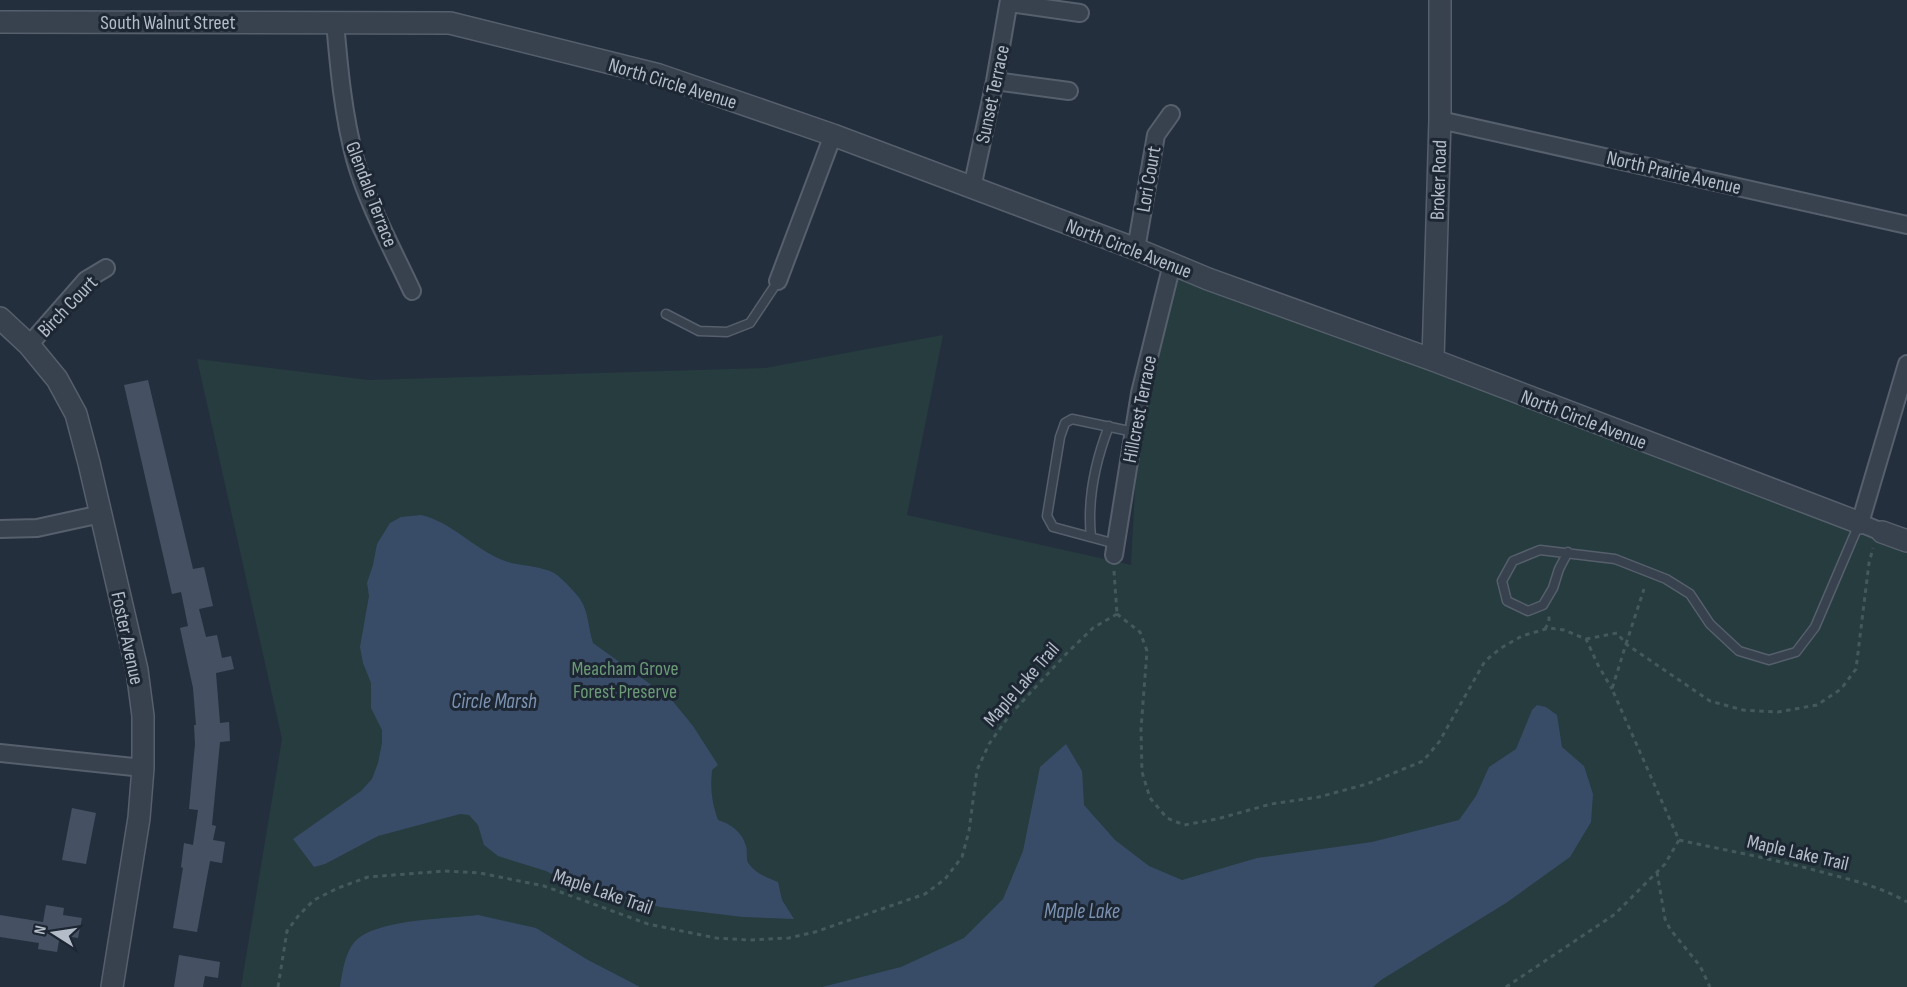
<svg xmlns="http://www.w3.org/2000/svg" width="1907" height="987" font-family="'Sofia Sans Condensed',sans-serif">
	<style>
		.green { fill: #263c3f }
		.water { fill: #394c67 }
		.building { fill: #455162 }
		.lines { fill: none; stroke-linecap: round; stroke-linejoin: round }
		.service-casing { stroke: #565f6c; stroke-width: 11 }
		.minor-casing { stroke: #565f6c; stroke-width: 20 }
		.tertiary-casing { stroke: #565f6c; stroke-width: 24 }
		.path { stroke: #44595c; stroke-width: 3; stroke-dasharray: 4.5 4.5; stroke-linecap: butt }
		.service { stroke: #38414e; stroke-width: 8 }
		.minor { stroke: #38414e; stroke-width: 16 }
		.tertiary { stroke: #38414e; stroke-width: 21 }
		.labels { text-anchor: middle; stroke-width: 6; stroke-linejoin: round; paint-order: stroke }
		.street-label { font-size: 20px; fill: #b4bcc9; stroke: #1d2633 }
		.park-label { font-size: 20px; fill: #6b9a76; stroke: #1d2633 }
		.water-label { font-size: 21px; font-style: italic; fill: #7c92b1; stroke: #1d2633 }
	</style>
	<rect width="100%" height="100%" fill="#242f3e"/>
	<path class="green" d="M1172 264 1907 542V987H241L282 739 197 359 369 380 765 368 943 335 907 515 1131 565 1140 393Z"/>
	<path class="water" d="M421 515C452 522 475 550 505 561 519 566 542 566 554 573 561 577 576 593 580 599 589 612 588 629 593 643L671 699 693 726 718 765 712 770C710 789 712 803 718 820 731 824 742 832 746 846 748 852 745 859 749 864 756 874 768 878 778 882L782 900 794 919 743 917 660 907 573 885 546 871 498 856 484 845 478 825 469 815 460 814 378 836 325 864 314 867 293 839 361 791 372 779 378 763 382 743V730L371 708V683L363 663 360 647 369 596 367 583 373 565 377 544 390 523 401 517Z
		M1537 705 1546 707 1557 715 1562 747 1584 766 1593 794 1591 822 1570 857 1506 903 1381 980 1373 987H822L901 967 964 938 1003 899 1023 851 1040 767 1066 744 1082 771 1084 805 1115 840 1149 866 1182 880 1257 858 1372 842 1459 820 1476 796 1489 767 1516 749 1532 710Z
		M478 915 536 928 588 960 640 987H340C343 970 345 948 360 937 386 919 446 919 478 915Z"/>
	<path class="building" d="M148 380 193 569 204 567 213 606 199 609 206 637 217 635 222 658 231 656 234 669 216 673 220 723 229 722 230 741 220 742 212 825 216 826 213 840 225 842 222 863 210 861 197 932 173 928 183 868 181 867 184 843 193 845 198 810 189 809 195 744 194 725H196L193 688 180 628 188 626 181 592 172 594 124 385Z
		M72 808 96 813 86 864 62 860Z
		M46 905 64 908 63 915 82 918 78 938 60 935 57 952 38 949 39 943 0 937V915L43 922Z
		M179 955 220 962 218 978 205 976 203 987H174Z"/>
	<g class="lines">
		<g class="service-casing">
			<path id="service" d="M666 314 699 331 727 332 750 323 778 281
				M1091 537C1087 499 1095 462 1109 426
				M1116 544 1053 527 1047 516 1060 437 1065 423 1072 419 1134 432
				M1568 552 1559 569 1553 588 1543 605 1528 611 1507 601 1502 581 1513 561 1540 550 1615 559 1666 579 1690 594 1710 624 1739 651 1769 660 1796 652 1815 627 1859 524"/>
		</g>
		<g class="minor-casing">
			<path id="minor" d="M1009 3 1080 13
				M335 22C339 68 343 114 355 159 368 205 392 248 412 291
				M995 81 1069 91
				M1440 120 1907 225
				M972 188 995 81 1009 0
				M1136 249 1156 135 1171 114
				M778 281 833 135
				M29 345 86 280 106 268
				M0 529 37 528 101 514
				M1882 532 1860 523 1907 364
				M1114 555 1140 393 1172 264
				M0 753 143 768"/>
		</g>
		<g class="tertiary-casing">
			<path id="tertiary" d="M0 22 450 23 659 75 833 135 1136 249 1208 279 1433 360 1860 523
				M0 318 29 345 57 379 76 414 89 463 137 670 143 716V768L139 818 112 987
				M1433 360 1440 120V0
				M1882 532 1907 541"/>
		</g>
		<path class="path" d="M1114 571 1117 614
			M1117 614 1140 632 1147 651 1141 729 1142 772 1150 798 1167 818 1184 825 1217 819 1271 804 1319 797 1367 784 1423 761 1439 742 1485 661 1501 648 1522 636 1549 628 1564 630 1586 639 1598 665 1612 689
			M1545 629 1549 622V614
			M1586 639 1617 633 1626 644
			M1626 644 1644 589
			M1679 840C1729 851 1779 860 1829 874 1856 881 1883 888 1907 902
			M1657 872 1665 919 1670 929 1700 966 1710 987
			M278 987 287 931 299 915 314 900 338 888 368 877 445 871 480 873 544 886 648 924 716 938 748 940 789 938 815 932 925 894 945 879 962 857 969 831 977 770 989 744 1009 716 1066 654 1093 628 1117 614
			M1506 987 1615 914 1665 864 1679 840 1612 689 1626 644 1710 701 1743 710 1778 712 1817 705 1841 689 1856 669 1869 563 1873 548"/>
		<use href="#service" class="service"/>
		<use href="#minor" class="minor"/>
		<use href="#tertiary" class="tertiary"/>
	</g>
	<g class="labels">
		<g class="street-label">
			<text x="168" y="29">South Walnut Street</text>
			<text transform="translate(673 83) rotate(17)" y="7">North Circle Avenue</text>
			<text transform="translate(992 94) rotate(-78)" y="7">Sunset Terrace</text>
			<text transform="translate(1674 172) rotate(13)" y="7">North Prairie Avenue</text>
			<text transform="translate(1148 179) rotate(-80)" y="7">Lori Court</text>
			<text transform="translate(1438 180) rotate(-88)" y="7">Broker Road</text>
			<text transform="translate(372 194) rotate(69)" y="7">Glendale Terrace</text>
			<text transform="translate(1129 248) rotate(21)" y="7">North Circle Avenue</text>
			<text transform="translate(67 306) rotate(-46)" y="7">Birch Court</text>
			<text transform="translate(1139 409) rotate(-79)" y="7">Hillcrest Terrace</text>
			<text transform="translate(1584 419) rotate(21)" y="7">North Circle Avenue</text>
			<text transform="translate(128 638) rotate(78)" y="7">Foster Avenue</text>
			<text transform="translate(1021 684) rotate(-49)" y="7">Maple Lake Trail</text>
			<text transform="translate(1798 852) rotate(13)" y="7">Maple Lake Trail</text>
			<text transform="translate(603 891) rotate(19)" y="7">Maple Lake Trail</text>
		</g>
		<g class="park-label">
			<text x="625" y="675">Meacham Grove<tspan x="625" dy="23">Forest Preserve</tspan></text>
		</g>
		<g class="water-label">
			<text x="494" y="708">Circle Marsh</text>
			<text x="1082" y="918">Maple Lake</text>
		</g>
	</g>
	<g transform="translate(54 933) rotate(282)" stroke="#1d2633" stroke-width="4.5" paint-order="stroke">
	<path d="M0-4.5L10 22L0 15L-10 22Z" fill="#b4bcc9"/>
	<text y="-9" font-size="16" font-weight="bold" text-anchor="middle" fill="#b4bcc9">N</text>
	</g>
</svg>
